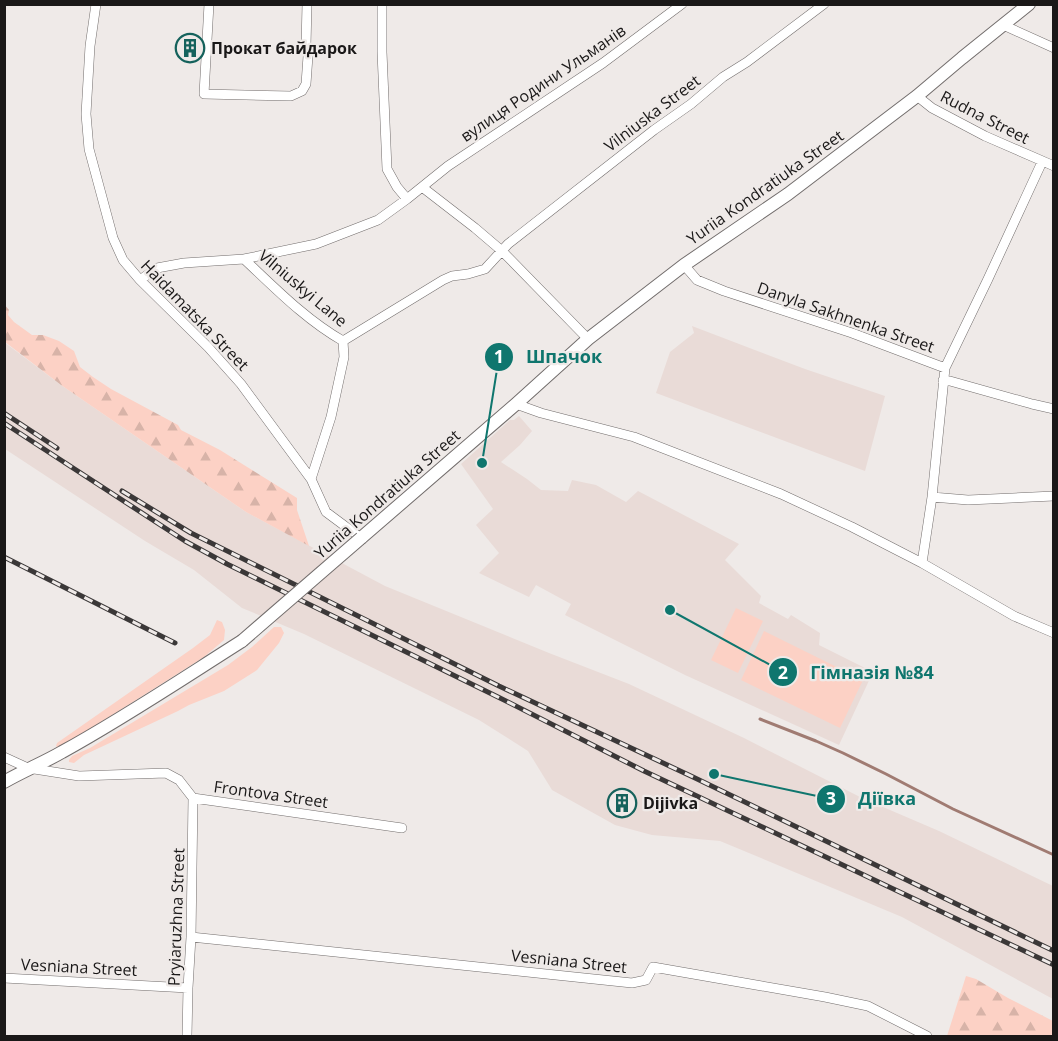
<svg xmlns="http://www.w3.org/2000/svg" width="1058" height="1041" font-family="'Open Sans',sans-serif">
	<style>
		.built { fill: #e9dbd7 }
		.grass { fill: #fcd1c5 }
		.forest { fill: url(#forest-firs) }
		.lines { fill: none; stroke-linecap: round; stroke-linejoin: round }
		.stream { stroke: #a07b72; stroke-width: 3 }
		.street-casing { stroke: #726d6c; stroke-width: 10 }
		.secondary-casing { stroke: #726d6c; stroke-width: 14 }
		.street { stroke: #fff; stroke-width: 9 }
		.secondary { stroke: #fff; stroke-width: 12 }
		.rail-casing { stroke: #3b3838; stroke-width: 5 }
		.rail { stroke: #efeae8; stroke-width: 3; stroke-dasharray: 9; stroke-linecap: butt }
		.secondary-bridge-casing { stroke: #726d6c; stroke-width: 14; stroke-linecap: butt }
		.secondary-bridge { stroke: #fff; stroke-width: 12 }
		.labels { text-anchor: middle; stroke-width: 4.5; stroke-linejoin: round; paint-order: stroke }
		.poi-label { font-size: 16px; font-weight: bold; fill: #1a1818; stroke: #efeae8; text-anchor: start }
		.street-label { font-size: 16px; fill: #1a1818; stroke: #efeae8 }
		.leader { fill: none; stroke: #0f766e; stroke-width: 2 }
		.callout-dot { fill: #0f766e; stroke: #efeae8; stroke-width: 2 }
		.mark-label { font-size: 18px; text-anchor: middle; font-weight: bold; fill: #fff }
		.callout-label { font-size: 18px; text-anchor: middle; font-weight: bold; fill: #0f766e; stroke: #efeae8; stroke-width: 4.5; stroke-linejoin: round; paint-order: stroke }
	</style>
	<defs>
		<pattern id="forest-firs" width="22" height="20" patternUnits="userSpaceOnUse" patternTransform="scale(1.5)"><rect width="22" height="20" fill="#fcd1c5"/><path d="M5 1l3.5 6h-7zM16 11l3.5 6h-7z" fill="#d7b3a8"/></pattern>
	</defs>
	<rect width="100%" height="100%" fill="#efeae8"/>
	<path class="built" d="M692 326 805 369 885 396 865 471 656 393 670 352 694 333Z
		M4 342 61 385 246 512 385 586 549 653 629 684 744 738 862 798 939 831 1053 886V999L902 917 720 841 652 835 615 825 552 790 528 751 479 720 304 634 242 608 194 570 145 541 5 449Z
		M519 416 532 431 520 445 501 462 527 479 541 490 568 491 572 480 596 485 626 502 638 491 739 544 725 560 761 596 759 603 788 619 791 615 820 633 819 645 873 672 839 745 685 675 565 615 571 604 536 585 529 597 479 573 499 553 476 525 493 509 461 464 510 420H514Z"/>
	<path class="grass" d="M736 608 763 621 738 673 711 660Z
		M217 620 222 622 225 630 224 640 204 657 117 712 58 748 56 746 57 743 193 648 210 635Z
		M274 627H281L284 633 279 643 257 670 224 691 189 705 178 711 84 755 74 763 69 762V760L72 756 90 748 228 665 252 647Z
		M764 631 863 680 840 728 741 680Z"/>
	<path class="forest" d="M4 304 9 310 8 315 14 322 32 335H43L59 341 74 351 80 367 93 377 111 389 178 425 181 430 220 450 297 498V510L309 546 246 512 61 385 5 342Z
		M966 976 976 979 1008 998 1053 1021V1036H947Z"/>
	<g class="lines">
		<path class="stream" d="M760 719 816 741 843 753 886 774 953 809 1054 855"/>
		<g class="street-casing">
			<path id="street" d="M96 4 90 46 86 114 89 149 113 238 123 260 140 280 208 347 241 384 311 479 326 512 361 538
				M209 4 204 94 291 96 302 91 306 84 308 56 306 46 307 4
				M382 4V52L387 169 397 187 407 199
				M1003 25 1054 48
				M917 96 932 108 985 136 1054 166
				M422 187 475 228 502 251 588 339
				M244 259C275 288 306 320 343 341
				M684 265 697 280 724 291 852 333 945 368
				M140 280 157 268 184 263 244 259 316 244 378 220 407 199 448 166 603 63 682 4
				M943 380 950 381 1032 404 1054 409
				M516 404 541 413 634 437 781 494 852 527 922 563 1014 616 1054 633
				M311 479 331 417 344 357 343 341 443 280 452 276 468 274 485 269 508 244 654 130 691 104 723 77 747 62 824 4
				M932 497 968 500 1054 496
				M922 563 932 497 945 368 988 279 1042 162
				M4 757 28 768 79 776 166 773 179 780 193 798 402 828
				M191 937 632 983 646 980 653 967 825 997 868 1006 927 1036
				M4 978 188 988
				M187 1036 188 988 191 937 193 798"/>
		</g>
		<g class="secondary-casing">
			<path id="secondary" d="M361 538 516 404 588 339 684 265 788 194 917 96 962 58 1029 4
				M4 782C23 771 43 763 62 752 124 718 182 679 242 641"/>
		</g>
		<use href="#street" class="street"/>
		<use href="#secondary" class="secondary"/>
		<g class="rail-casing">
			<path id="rail" d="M4 413 57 448
				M4 423 185 541 227 564 500 698 644 771 1054 965
				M122 491 191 533 499 686 693 777 1054 951
				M4 557 175 643"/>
		</g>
		<use href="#rail" class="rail"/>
		<g class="secondary-bridge-casing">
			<path id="secondary-bridge" d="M242 641 361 538"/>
		</g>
		<use href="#secondary-bridge" class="secondary-bridge"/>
	</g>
	<defs>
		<g id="building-ring" transform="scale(1.5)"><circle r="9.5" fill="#efeae8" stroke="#15625c" stroke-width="1.5"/><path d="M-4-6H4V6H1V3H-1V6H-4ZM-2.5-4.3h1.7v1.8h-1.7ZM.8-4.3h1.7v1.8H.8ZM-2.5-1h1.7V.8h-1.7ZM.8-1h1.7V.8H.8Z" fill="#15625c"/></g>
	</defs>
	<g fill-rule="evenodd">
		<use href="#building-ring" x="190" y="48"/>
		<use href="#building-ring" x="622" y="803"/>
	</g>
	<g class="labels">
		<g class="poi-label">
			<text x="211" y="54">Прокат байдарок</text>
			<text x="643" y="809">Dijivka</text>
		</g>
		<g class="street-label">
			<text transform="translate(543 83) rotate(-34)" y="6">вулиця Родини Ульманів</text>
			<text transform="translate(652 113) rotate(-37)" y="6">Vilniuska Street</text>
			<text transform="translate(985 117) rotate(27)" y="6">Rudna Street</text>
			<text transform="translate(765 187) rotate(-35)" y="6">Yuriia Kondratiuka Street</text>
			<text transform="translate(303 288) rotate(40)" y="6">Vilniuskyi Lane</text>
			<text transform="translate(195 315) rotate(46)" y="6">Haidamatska Street</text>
			<text transform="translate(846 317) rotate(19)" y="6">Danyla Sakhnenka Street</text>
			<text transform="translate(387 494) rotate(-41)" y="6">Yuriia Kondratiuka Street</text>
			<text transform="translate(271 794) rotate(8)" y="6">Frontova Street</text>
			<text transform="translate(176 917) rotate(-88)" y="6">Pryiaruzhna Street</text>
			<text transform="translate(569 961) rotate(6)" y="6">Vesniana Street</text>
			<text transform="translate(79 967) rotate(3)" y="6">Vesniana Street</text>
		</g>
	</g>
	<path class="leader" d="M482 463L499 357M670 610L783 672M714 774L831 799"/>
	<g class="callout-dot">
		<circle cx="482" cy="463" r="6"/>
		<circle cx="670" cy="610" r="6"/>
		<circle cx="714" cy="774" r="6"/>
		<circle cx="499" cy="357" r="15"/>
		<circle cx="783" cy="672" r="15"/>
		<circle cx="831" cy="799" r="15"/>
	</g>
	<g class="mark-label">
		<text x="499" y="363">1</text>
		<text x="783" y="679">2</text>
		<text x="831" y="805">3</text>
	</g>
	<g class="callout-label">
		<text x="564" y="363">Шпачок</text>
		<text x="872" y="679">Гімназія №84</text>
		<text x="887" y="805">Діївка</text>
	</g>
	<rect width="1058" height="1041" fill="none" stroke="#1a1818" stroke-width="12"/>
</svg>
